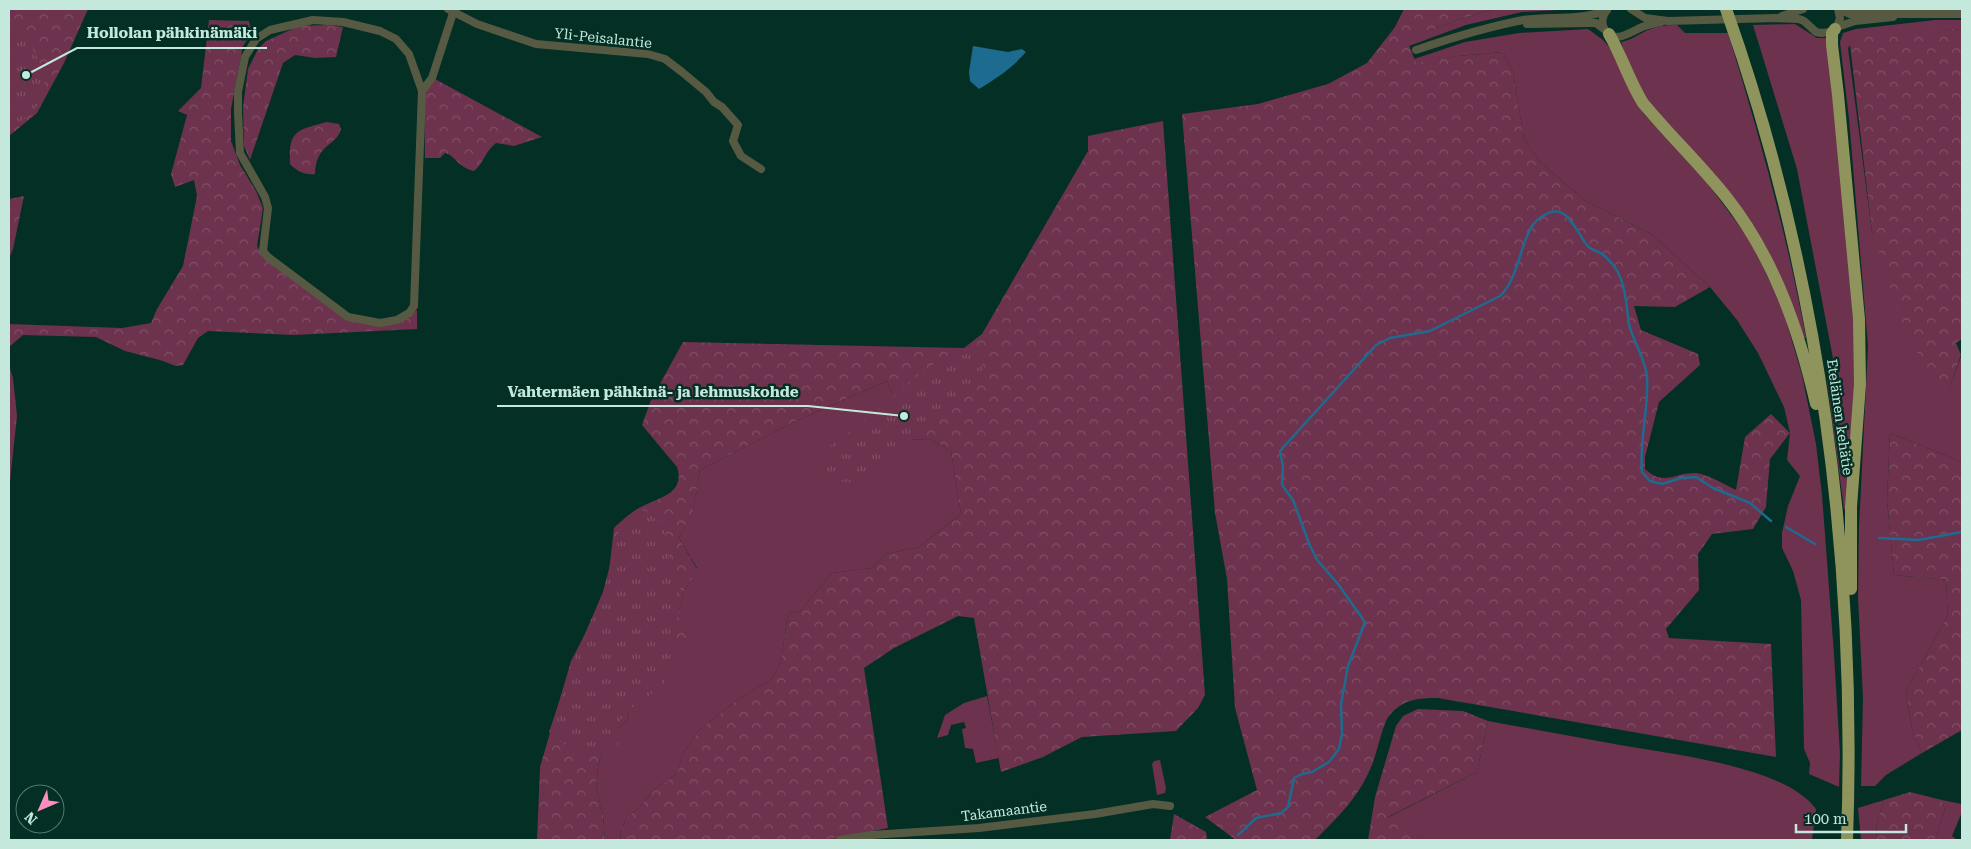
<svg xmlns="http://www.w3.org/2000/svg" width="1971" height="849" font-family="'Roboto Serif',serif">
	<style>
		.green { fill: #6d324d }
		.forest { fill: url(#forest-crowns) }
		.park { fill: url(#park-tufts) }
		.water { fill: #1d6b8f }
		.lines { fill: none; stroke-linecap: round; stroke-linejoin: round }
		.stream { stroke: #1d6b8f; stroke-width: 2.5 }
		.minor { stroke: #575a42; stroke-width: 8 }
		.trunk { stroke: #8f945c; stroke-width: 12 }
		.labels { text-anchor: middle; stroke-width: 5; stroke-linejoin: round; paint-order: stroke }
		.street-label { font-size: 14px; fill: #c4e8dc; stroke: #042f25 }
		.leader { fill: none; stroke: #c4e8dc; stroke-width: 2 }
		.callout-dot { fill: #c4e8dc; stroke: #042f25; stroke-width: 2 }
		.callout-label { font-size: 15px; text-anchor: middle; font-weight: bold; fill: #c4e8dc; stroke: #042f25; stroke-width: 5; stroke-linejoin: round; paint-order: stroke }
	</style>
	<defs>
		<pattern id="forest-crowns" width="20" height="18" patternUnits="userSpaceOnUse" patternTransform="scale(1.25)"><rect width="20" height="18" fill="#6d324d"/><path d="M2 6a3 3 0 1 1 6 0M12 15a3 3 0 1 1 6 0" fill="none" stroke="#805066"/></pattern>
		<pattern id="park-tufts" width="24" height="20" patternUnits="userSpaceOnUse" patternTransform="scale(1.25)"><rect width="24" height="20" fill="#6d324d"/><path d="M3 7l-1-3M5 7V3M7 7l1-3M15 17l-1-3M17 17v-4M19 17l1-3" fill="none" stroke="#805066"/></pattern>
	</defs>
	<rect width="100%" height="100%" fill="#042f25"/>
	<path class="green" d="M1494 9H1577L1522 12 1466 25 1409 46 1406 40 1457 20Z
		M1935 20H1962V31L1954 29 1856 37 1848 48 1872 232 1947 394 1962 354V462L1890 433 1887 500 1894 575 1946 580 1948 615 1906 691 1912 729 1922 753 1886 775 1875 786H1861L1863 698 1858 597 1859 527 1868 346 1849 119 1840 42 1843 33 1856 29Z
		M1795 24 1817 38H1827L1832 72 1855 339V390L1847 510 1844 509 1827 380 1836 374 1797 169 1753 25Z
		M1677 25 1685 33H1728C1759 134 1787 235 1806 338H1802L1770 258 1655 111 1632 73 1621 42C1632 40 1639 34 1648 30 1658 26 1667 25 1677 25Z
		M1588 29 1603 40 1615 54 1626 83 1644 114 1708 184 1750 240 1782 307 1802 375 1816 444 1822 495 1834 654 1840 754 1839 787 1809 774 1810 763 1804 749 1801 600 1793 571 1782 548V533L1788 506 1800 476 1787 460 1790 433 1784 407 1758 353 1737 320 1710 287 1651 234 1584 200 1539 161 1524 139 1513 72 1503 52 1458 56 1416 64 1414 59 1465 42 1519 33Z
		M887 381 897 404 893 439 932 440 951 451 961 514 919 547 885 554 872 568 832 573 800 611 788 613 781 661 772 679 737 700 698 731 682 755 677 774 655 789 640 807 627 817 621 831 620 840H605L603 815 596 787 598 767 604 743 628 719 632 692 679 610 684 592 697 568 679 538 693 511 700 470 798 420Z
		M987 696 999 758 976 763 973 749 965 748 962 729 966 728 964 722 951 725 948 735 937 738 945 715 964 703Z
		M1488 721C1532 729 1576 737 1620 745 1670 754 1785 766 1816 809L1812 840H1425L1387 818 1477 772Z
		M1160 760 1166 788 1165 793 1157 795 1152 764 1154 761Z
		M1884 800 1877 822 1876 840H1861L1858 808Z
		M1942 800 1962 804V812L1952 836 1957 840H1935L1945 810Z"/>
	<path class="forest" d="M9 9H88L64 63 37 113 9 136Z
		M1404 9H1494L1457 20 1407 40 1416 63 1458 56 1503 52 1513 72 1524 139 1539 161 1584 200 1651 234 1710 287 1675 307 1634 306 1641 330 1698 354 1700 365 1659 402 1645 457V469C1664 487 1675 472 1696 473 1707 474 1726 485 1736 490L1745 437 1771 414 1790 433 1770 459 1766 507 1753 529 1712 534 1698 554 1699 590 1666 629 1669 638 1771 644 1776 757 1438 698C1418 698 1403 699 1389 716 1382 725 1377 755 1371 767 1359 797 1337 818 1315 840H1236L1205 817 1257 790 1235 708 1227 579 1215 513 1182 114 1258 104 1328 84 1367 63 1395 27Z
		M209 20 249 21 252 33 243 46 231 109V141L240 165 256 191 263 208 257 246 262 255 347 320 381 326 412 314 417 310V329L294 335 208 331 198 338 183 365 176 366 160 360 125 351 96 337 23 335 9 347V324L122 328 151 323 157 309 183 266 197 196 194 180 175 187 171 174 187 115 178 111 201 88Z
		M328 25 343 27 336 57 315 58 295 55 283 63 250 160 244 146 243 107 248 69 258 49 266 41 299 26Z
		M1954 29 1962 31V339L1956 343 1961 355 1947 395 1906 336 1872 232 1850 45 1855 37 1899 31Z
		M435 79 542 137 514 146 496 143C485 151 484 163 474 171 457 167 455 155 445 153L440 158H425L424 94Z
		M1163 121 1205 695 1198 708 1176 731 1082 737 1043 757 1001 772 974 618 958 616 894 648 864 668 888 828 827 840H620L621 831 627 817 640 807 655 789 677 774 682 755 698 731 737 700 772 679 781 661 788 613 800 611 832 573 872 568 885 554 919 547 961 514 951 451 932 440 893 439 897 404 887 381 798 420 700 470 693 512 679 538 697 569 684 592 679 610 689 631 685 641 632 692 628 719 604 743 598 767 596 787 603 815 605 840H537L540 767 571 661 594 617 608 580 614 528C621 521 630 513 639 508 656 498 686 495 677 467L642 425 651 400 683 342 964 348 982 334 1088 151V136Z
		M327 122 339 124 341 129C336 147 316 143 315 174 304 175 298 172 290 164 288 129 298 130 327 122Z
		M24 196 13 249 9 258V199Z
		M9 365 13 378 17 416 9 491Z
		M1890 433 1962 462V730L1922 753 1912 729 1906 691 1948 615 1946 580 1894 575 1887 500Z
		M1418 709 1463 711 1488 721 1477 772 1388 817 1425 840H1368L1375 797 1396 726 1403 716Z
		M1910 792 1942 800 1945 810 1935 840H1876L1877 822 1884 800Z
		M1174 814 1206 832 1207 840H1170Z"/>
	<path class="park" d="M9 15C19 23 25 35 31 46 55 88 47 105 9 130Z
		M974 347C987 357 984 371 975 384L884 465 851 482 831 481 821 472V457L826 449C842 438 857 426 872 414 901 391 937 352 974 347Z
		M641 510 646 511 664 526 671 571 681 579 678 626 673 639 672 659 663 685 626 712 619 722 618 751C586 755 573 754 549 732L572 664 603 592 620 527Z"/>
	<path class="water" d="M973 46 1008 52 1022 49 1026 52C1012 68 997 78 979 89L970 81 969 72Z"/>
	<g class="lines">
		<path class="stream" d="M1786 527 1815 544
			M1879 538 1918 540 1962 532
			M1238 835 1256 818 1281 813 1288 807 1294 778 1302 774 1312 772 1329 762 1339 749 1342 734 1341 704 1348 666 1365 622 1338 584 1318 561 1310 546 1293 500 1282 485 1283 466 1280 451 1376 345 1390 338 1430 331 1500 296C1522 275 1520 230 1541 217 1563 202 1570 220 1581 236 1583 240 1586 245 1590 248 1593 250 1597 251 1600 253 1605 255 1610 261 1614 266 1626 282 1626 305 1629 324 1633 342 1646 359 1647 377 1649 409 1639 440 1642 472L1650 481 1662 484 1681 478 1696 477 1713 488 1750 503 1771 521"/>
		<path class="minor" d="M448 9 477 24 536 44 648 54 665 59 682 72 706 92 714 102 722 107 738 125 733 141 741 156 761 169
			M1631 9 1645 18 1668 21 1775 18 1799 19 1804 21 1816 32 1821 33 1830 32 1837 27 1840 18 1838 9
			M1839 9 1850 14H1962
			M1607 10C1603 15 1601 22 1604 28 1613 46 1630 32 1642 27 1648 25 1654 23 1661 22
			M1782 16 1803 9
			M1527 24 1590 23H1596L1604 29
			M1837 27 1855 21 1893 17
			M1416 50C1451 38 1487 27 1523 20 1550 16 1581 21 1607 10
			M422 91 409 54 396 39 380 31 343 22 313 20 270 30 256 39 245 57 238 92V112L240 153 265 197 268 208 263 251 268 257 348 317 380 323 397 320 409 313 414 306 422 91 432 78 453 13
			M840 840 871 835 979 828 1095 814 1153 804 1170 806"/>
		<path class="trunk" d="M1726 9C1820 274 1857 559 1847 840
			M1835 29 1832 33V45L1838 95 1859 319 1860 384 1851 507V589
			M1609 34C1622 56 1629 81 1643 103 1670 136 1701 165 1727 198 1774 258 1799 330 1816 404"/>
	</g>
	<g class="labels">
		<g class="street-label">
			<text transform="translate(603 38) rotate(6)" y="5">Yli-Peisalantie</text>
			<text transform="translate(1840 417) rotate(82)" y="5">Eteläinen kehätie</text>
			<text transform="translate(1004 811) rotate(-7)" y="5">Takamaantie</text>
		</g>
	</g>
	<path class="leader" d="M26 75L77 48H267M904 416L808 406H497"/>
	<g class="callout-dot">
		<circle cx="26" cy="75" r="5"/>
		<circle cx="904" cy="416" r="5"/>
	</g>
	<g class="callout-label">
		<text x="172" y="38">Hollolan pähkinämäki</text>
		<text x="653" y="397">Vahtermäen pähkinä- ja lehmuskohde</text>
	</g>
	<rect width="1971" height="849" fill="none" stroke="#c4e8dc" stroke-width="20"/>
	<g transform="translate(40 809) rotate(225)"><circle r="24" fill="#042f25" stroke="#51796e"/>
	<path d="M0-4L9 19L0 12L-9 19Z" fill="#fd8ebf"/>
	<text y="-8" font-size="14" font-weight="bold" text-anchor="middle" fill="#c4e8dc">N</text>
	</g>
	<path d="M1796 824v8h110v-8" fill="none" stroke="#c4e8dc" stroke-width="2.5"/>
	<text x="1804" y="824" font-size="15" fill="#c4e8dc" stroke="#042f25" stroke-width="4" paint-order="stroke">100 m</text>
</svg>
